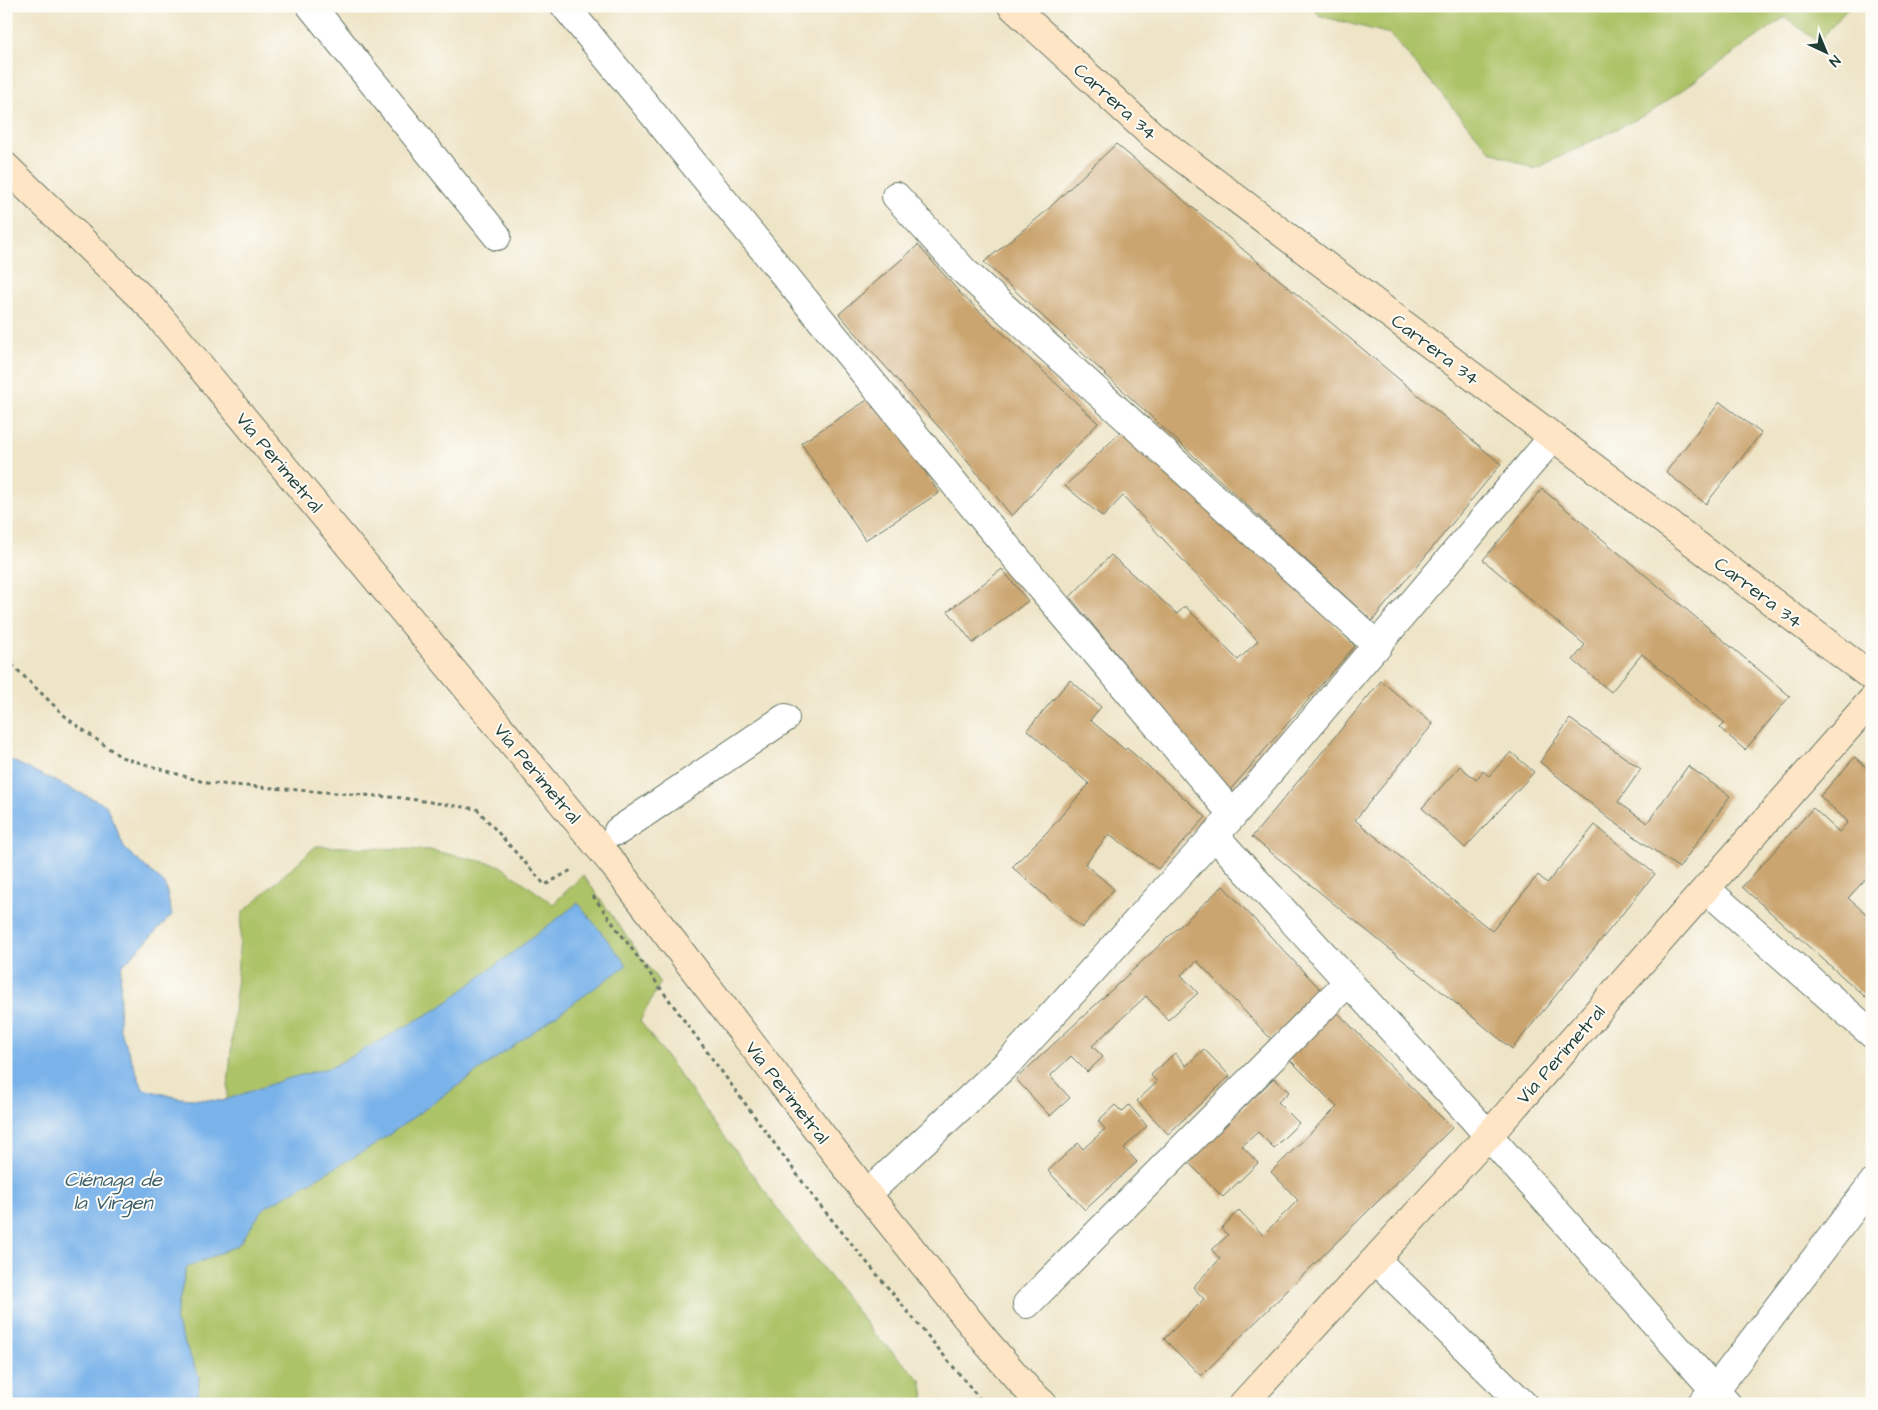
<svg xmlns="http://www.w3.org/2000/svg" width="1878" height="1410" font-family="'Architects Daughter',sans-serif">
	<style>
		.green { fill: #adc367; stroke: #66804e }
		.water { fill: #7ab3ea; stroke: #4c788f }
		.building { fill: #cba570 }
		.lines { fill: none; stroke-linecap: round; stroke-linejoin: round }
		.street-casing { stroke: #677767; stroke-width: 30 }
		.secondary-casing { stroke: #677767; stroke-width: 30 }
		.path { stroke: #677767; stroke-width: 3; stroke-dasharray: 4 4; stroke-linecap: butt }
		.street { stroke: #fff; stroke-width: 28 }
		.secondary { stroke: #fde5c5; stroke-width: 28 }
		.labels { text-anchor: middle; stroke-width: 4; stroke-linejoin: round; paint-order: stroke }
		.street-label { font-size: 19px; fill: #1f3d34; stroke: #fdfcf7 }
		.water-label { font-size: 20px; font-style: italic; fill: #3a606b; stroke: #fdfcf7 }
	</style>
	<rect width="100%" height="100%" fill="#fdfcf7"/>
	<filter id="ink" filterUnits="userSpaceOnUse"><feTurbulence type="fractalNoise" baseFrequency=".02" numOctaves="2"/><feDisplacementMap in="SourceGraphic" scale="10" xChannelSelector="R" yChannelSelector="G"/><feConvolveMatrix kernelMatrix="1 2 1 2 8 2 1 2 1" color-interpolation-filters="sRGB"/></filter>
	<filter id="wash" filterUnits="userSpaceOnUse"><feTurbulence type="fractalNoise" baseFrequency=".0096" numOctaves="4" result="noise"/><feDisplacementMap in="SourceGraphic" scale="20" xChannelSelector="R" yChannelSelector="G"/><feGaussianBlur stdDeviation="1.12" result="paint"/><feColorMatrix in="noise" values="0 0 0 0 0 0 0 0 0 0 0 0 0 0 0 0 0 1.4 0 .05"/><feComposite in="paint" operator="in"/></filter>
	<g filter="url(#wash)">
		<rect width="100%" height="100%" fill="#eee4c6"/>
		<path class="green" d="M1310 6H1850L1818 42 1785 17 1651 112 1535 169 1490 151 1390 34 1320 16Z
			M316 846 429 850 499 865 553 904 583 875 660 983 640 1021 791 1227 874 1334 921 1380 925 1404H198L199 1377 175 1320 186 1268 225 1125 242 913Z"/>
		<path class="water" d="M6 758 106 805 125 849 165 884 172 915 121 967 119 1027 143 1089 179 1098 222 1101 286 1079 332 1067 439 1008 578 903 627 965 373 1146 264 1208 238 1245 186 1268 175 1320 199 1377 198 1404H6Z"/>
		<g id="blocks">
			<path class="building" d="M1116 144 1501 464 1372 621 984 262 1044 213Z
				M918 245 960 293 1098 423 1012 516 945 434 839 314Z
				M875 395 939 493 865 540 801 443Z
				M1720 402 1761 433 1706 504 1666 472Z
				M1127 426 1304 594 1355 646 1229 791 1070 597 1111 555 1177 614 1185 606 1238 660 1258 641 1123 496 1103 517 1065 486Z
				M1542 489 1790 696 1745 750 1720 728 1725 723 1642 654 1611 692 1573 660 1585 645 1483 560Z
				M1002 569 1028 601 973 643 948 611Z
				M1070 680 1101 707 1090 720 1125 750 1127 748 1206 817 1158 869 1109 834 1085 864 1114 889 1082 928 1012 867 1048 831 1089 784 1027 730Z
				M1381 681 1433 724 1355 820 1492 931 1538 875 1547 883 1595 825 1655 874 1512 1049 1252 837Z
				M1570 719 1641 769 1618 802 1647 823 1688 766 1730 796 1679 868 1607 817 1540 762Z
				M1511 752 1534 772 1465 848 1422 808 1460 766 1476 780 1483 771 1489 776Z
				M1855 757 1872 773V872L1848 898 1872 919V1003L1742 887 1813 808 1839 832 1848 822 1820 796Z
				M1223 886 1322 991 1271 1039 1197 961 1181 975 1198 993 1168 1020 1146 996 1092 1046 1103 1057 1087 1072 1071 1056 1050 1076 1070 1098 1050 1116 1016 1079Z
				M1332 1007 1452 1128 1201 1376 1164 1339 1204 1299 1193 1287 1220 1259 1212 1250 1228 1235 1221 1229 1239 1210 1263 1235 1298 1200 1271 1172 1337 1107 1286 1056Z
				M1204 1049 1230 1076 1168 1134 1137 1101 1157 1082 1151 1075 1175 1053 1186 1066Z
				M1274 1078 1289 1092 1278 1102 1299 1123 1274 1148 1258 1132 1242 1146 1258 1163 1223 1197 1188 1162Z
				M1115 1105 1122 1112 1129 1105 1147 1126 1124 1148 1137 1162 1085 1210 1048 1171 1078 1143 1083 1149 1105 1129 1098 1121Z"/>
		</g>
	</g>
	<g filter="url(#ink)">
		<use href="#blocks" fill-opacity="0" stroke="#677767" stroke-width="1"/>
		<g class="lines">
			<g class="street-casing">
				<path id="street" d="M311 6 497 236
					M565 6 985 521 1233 815
					M896 196 963 270 1378 646
					M618 831 785 718
					M1214 835 1472 1117 1727 1404
					M1706 889 1872 1034
					M867 1194 1014 1057 1233 815 1553 437
					M1376 1260 1523 1404
					M1027 1304 1349 981
					M1701 1404 1715 1390 1872 1184"/>
			</g>
			<g class="secondary-casing">
				<path id="secondary" d="M1012 6 1152 135 1872 677
					M6 167 152 308 613 864 867 1194 987 1343 1029 1391 1043 1404
					M1243 1404 1488 1136 1872 700"/>
			</g>
			<path class="path" d="M6 659 68 719 121 757 207 783 403 798 477 809 545 885 573 869
				M593 896 818 1203 984 1404
				M1204 1404 1209 1399"/>
			<use href="#street" class="street"/>
			<use href="#secondary" class="secondary"/>
		</g>
	</g>
	<g class="labels">
		<g class="street-label">
			<text transform="translate(1116 101) rotate(42)" y="7">Carrera 34</text>
			<text transform="translate(1436 349) rotate(37)" y="7">Carrera 34</text>
			<text transform="translate(280 462) rotate(50)" y="7">Vía Perimetral</text>
			<text transform="translate(1759 592) rotate(37)" y="7">Carrera 34</text>
			<text transform="translate(538 773) rotate(50)" y="7">Vía Perimetral</text>
			<text transform="translate(1560 1054) rotate(-49)" y="7">Vía Perimetral</text>
			<text transform="translate(788 1092) rotate(52)" y="7">Vía Perimetral</text>
		</g>
		<g class="water-label">
			<text x="113" y="1186">Ciénaga de<tspan x="113" dy="23">la Virgen</tspan></text>
		</g>
	</g>
	<rect width="1878" height="1410" fill="none" stroke="#fdfcf7" stroke-width="25"/>
	<g transform="translate(1826 52) rotate(136)" stroke="#fdfcf7" stroke-width="4" paint-order="stroke">
	<path d="M0-4L9 19L0 12L-9 19Z" fill="#1f3d34"/>
	<text y="-8" font-size="14" font-weight="bold" text-anchor="middle" fill="#1f3d34">N</text>
	</g>
</svg>
